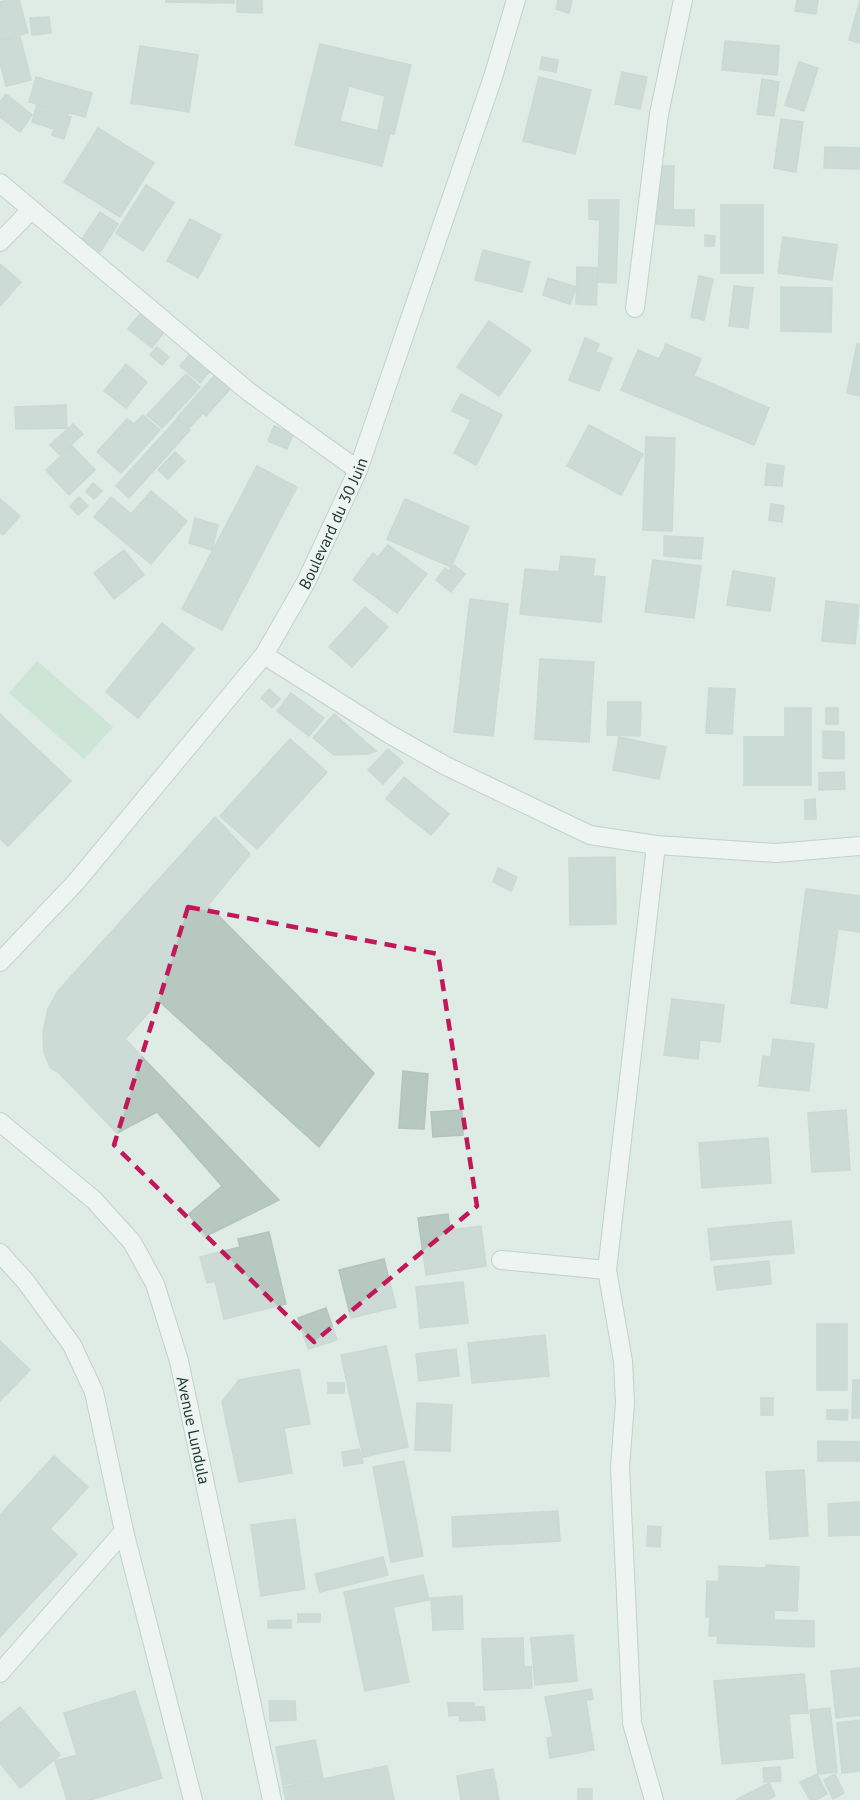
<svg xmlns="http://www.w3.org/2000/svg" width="860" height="1800" font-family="'PT Sans',sans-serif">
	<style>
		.green { fill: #b7ddc1 }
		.building { fill: #b7c8c1; stroke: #b1c4bd; stroke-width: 1.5; fill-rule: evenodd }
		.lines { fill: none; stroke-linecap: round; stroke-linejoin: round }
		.street-casing { stroke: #a2b3ac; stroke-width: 20 }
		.secondary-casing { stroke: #9eb7ae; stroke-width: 20 }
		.street { stroke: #fff; stroke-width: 18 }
		.secondary { stroke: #fff; stroke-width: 18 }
		.marked { fill: none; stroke: #c2185b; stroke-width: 4.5; stroke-dasharray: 12 8; stroke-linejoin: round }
		.labels { text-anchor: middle; stroke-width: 4.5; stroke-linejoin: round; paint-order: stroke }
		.street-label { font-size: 16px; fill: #203b34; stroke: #eff7f3 }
	</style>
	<rect width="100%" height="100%" fill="#dfebe5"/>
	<path class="green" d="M37 661 113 727 84 759 9 693Z"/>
	<path class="building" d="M8 0H19L28 33 0 40V2Z
		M166 0H234V3L166 2Z
		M237 0H262V13L237 12Z
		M558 0H572L569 13 556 9Z
		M797 0H818L816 14 795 11Z
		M860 0V43L849 40Z
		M49 17 51 33 32 35 30 18Z
		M20 37 31 80 6 86 0 62V41Z
		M725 41 779 46 777 75 722 70Z
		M320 44 411 65 394 134 390 133 382 166 295 145ZM349 86 385 96 378 131 340 121Z
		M140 46 198 55 189 112 131 103Z
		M542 57 558 60 556 72 540 69Z
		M799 62 818 68 804 111 785 105Z
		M622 72 647 77 640 109 615 104Z
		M36 77 92 93 85 117 29 102Z
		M539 77 591 90 575 154 523 141Z
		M762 79 779 82 774 116 757 114Z
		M6 94 32 115 20 132 0 117V102Z
		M37 105 68 114 67 116 71 117 64 139 52 135 54 129 32 122Z
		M781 119 803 122 796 172 774 168Z
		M98 128 154 163 120 217 64 182Z
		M825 147 860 148V169L824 168Z
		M658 166H674L673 210H694V226L656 224Z
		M146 185 174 203 143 251 116 233Z
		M589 200H619L616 283 598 282 600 220 589 219Z
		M721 205H763V273H721Z
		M100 212 118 224 100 252 82 239Z
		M190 219 221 235 198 278 167 261Z
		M705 235 715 236 714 246H705Z
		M783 237 837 245 832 280 778 273Z
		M483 250 530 262 522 292 475 280Z
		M0 264 21 282 0 306Z
		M577 267 598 268 596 305 576 304Z
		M699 276 713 279 704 320 691 317Z
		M548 278 576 287 570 304 543 295Z
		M734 286 753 288 748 328 729 326Z
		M781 287 832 288 831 332 781 331Z
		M140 314 164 332 152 348 128 329Z
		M489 321 531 350 499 396 457 367Z
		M585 338 599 344 596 352 612 358 599 391 569 380Z
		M666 344 701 359 694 376 769 408 754 445 621 390 638 350 659 359Z
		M857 344H860V396L847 393Z
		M157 347 169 357 162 365 150 355Z
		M191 353 211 370 200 383 180 366Z
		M126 364 147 382 126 408 104 391Z
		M186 374 200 387 162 428 147 415Z
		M215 375 230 389 206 416 191 402Z
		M461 394 502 415 476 465 454 453 471 420 452 411Z
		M190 403 202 414 189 428 177 418Z
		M66 405 67 428 16 429 15 407Z
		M143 415 160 430 121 473 97 452 127 419 134 424Z
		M177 419 190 430 129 498 116 486Z
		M73 424 83 434 60 455 50 445Z
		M589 425 643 454 621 495 567 466Z
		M274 426 293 434 287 449 268 441Z
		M646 437 675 438 672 531 643 530Z
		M72 446 95 470 69 495 46 470Z
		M175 452 185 461 168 479 158 470Z
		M767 464 784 466 782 486 765 485Z
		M257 466 297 487 222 630 182 609Z
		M93 483 102 491 94 499 86 492Z
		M151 491 187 521 151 564 94 517 111 497 131 514Z
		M79 497 88 506 78 515 70 506Z
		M0 499 20 516 3 535 0 532Z
		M405 499 469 527 451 567 387 539Z
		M771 504 784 506 782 522 769 520Z
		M195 518 218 525 212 550 189 543Z
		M664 536 703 538 701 559 664 556Z
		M388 545 427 574 397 613 353 580 373 553 378 557Z
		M124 550 144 575 114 599 94 573Z
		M561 556 595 559 593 576 605 577 601 622 520 614 525 569 559 572Z
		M653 560 701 566 694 618 645 612Z
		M454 565 465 574 451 592 436 580 445 568 449 571Z
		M733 571 775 578 770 611 727 605Z
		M470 599 508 604 493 736 454 732Z
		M826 601 859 605 855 644 822 641Z
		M365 607 388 627 352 667 329 647Z
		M162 623 194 649 138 718 106 692Z
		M540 659 594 662 589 742 535 739Z
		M709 688 735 689 732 734 706 733Z
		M269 689 280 699 272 708 261 698Z
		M291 693 324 718 309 736 277 711Z
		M608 702H641L640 736 607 735Z
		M785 708H811V785H744V737H785Z
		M826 708H838V724H826Z
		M0 714 71 781 8 846 0 839Z
		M334 714 376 751 368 754 334 755 313 738Z
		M823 731 844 732V759L823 758Z
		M619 737 666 747 659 779 613 770Z
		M290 739 327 772 257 849 220 816Z
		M388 749 403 762 383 784 368 770Z
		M844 772 845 789 819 790V773Z
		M404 777 449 814 431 835 386 799Z
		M815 799 816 819H805V800Z
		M215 817 250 854 208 905 374 1073 319 1147 159 1001 125 1039 279 1200 204 1237 189 1214 222 1186 157 1112 117 1133 60 1074 50 1067 44 1052 43 1033 48 1009 58 991Z
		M615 857 616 924 570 925 569 858Z
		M498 868 517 877 511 891 493 882Z
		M806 889 860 896V932L838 929 827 1008 791 1003Z
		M672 999 724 1005 720 1042 700 1040 698 1059 664 1055Z
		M773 1039 814 1044 809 1091 759 1086 763 1056 771 1057Z
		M403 1071 428 1074 424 1129 399 1128Z
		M462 1110 463 1135 433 1137 431 1112Z
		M846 1110 850 1170 812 1172 808 1113Z
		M768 1138 771 1183 702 1188 699 1143Z
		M448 1214 450 1230 481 1226 486 1266 426 1275 418 1218Z
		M791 1221 794 1253 711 1260 708 1229Z
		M269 1232 286 1304 224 1319 215 1281 207 1283 200 1257 240 1247 238 1239Z
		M384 1259 396 1307 351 1318 339 1270Z
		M769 1261 771 1284 717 1290 714 1267Z
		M463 1282 468 1323 420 1328 416 1287Z
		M326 1308 337 1340 308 1349 298 1318Z
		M817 1324H847V1390H817Z
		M545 1335 549 1376 472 1383 468 1343Z
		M0 1341 30 1370 0 1401Z
		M386 1346 408 1447 363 1457 341 1355Z
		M456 1349 459 1376 419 1381 416 1354Z
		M299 1369 310 1424 284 1428 292 1473 239 1482 222 1402 239 1380Z
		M853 1380H860V1418H852Z
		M328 1383H344V1393H328Z
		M761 1398H773V1415H761Z
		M417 1403 452 1405 450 1451 415 1450Z
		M827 1410H848L847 1420 827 1419Z
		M818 1441 859 1442V1461H818Z
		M359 1449 363 1463 344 1466 342 1452Z
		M54 1456 88 1487 50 1529 77 1554 0 1637V1515Z
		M404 1461 423 1556 391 1562 373 1467Z
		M804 1470 808 1536 770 1539 766 1472Z
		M860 1502V1535L829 1536 828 1504Z
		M558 1511 560 1541 453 1547 452 1517Z
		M295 1519 305 1589 261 1596 251 1525Z
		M648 1526 661 1527 660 1547 647 1546Z
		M383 1557 388 1575 320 1592 315 1574Z
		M766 1565 799 1567 797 1611 774 1610V1620L814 1621V1647L717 1643 718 1636H709L710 1617H706L707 1581 719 1582V1566L766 1568Z
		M423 1575 429 1600 393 1607 409 1682 365 1691 344 1592Z
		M462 1596 463 1629 433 1630 431 1598Z
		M298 1614H320V1622H298Z
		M291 1620V1628H268V1621Z
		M573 1635 577 1681 535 1685 531 1638Z
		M523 1638 524 1667H531L532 1688 484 1690 482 1639Z
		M860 1668V1715L836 1718 831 1671Z
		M804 1674 808 1713 789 1714 793 1758 722 1764 714 1681Z
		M591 1689 593 1699 586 1700 594 1750 550 1758 547 1738 553 1737 545 1697Z
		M135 1691 162 1778 90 1800H67L55 1761 77 1755 64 1713Z
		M269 1701H295L296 1720 270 1721Z
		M448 1703H474V1707H484L485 1720 460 1721 459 1715 449 1716Z
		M20 1707 60 1755 20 1788 0 1763V1723Z
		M830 1708 837 1772 818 1774 810 1710Z
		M860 1720V1771L842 1773 837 1723Z
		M315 1740 323 1778 283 1785 276 1747Z
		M387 1766 394 1800H286L283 1787Z
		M780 1767 781 1781 764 1782 763 1768Z
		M493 1769 499 1800H461L457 1776Z
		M817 1774 827 1794 816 1800H810L800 1782Z
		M835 1774 844 1793 833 1799 824 1780Z
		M769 1783 775 1796 767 1800H736Z
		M578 1789H592V1800H578Z"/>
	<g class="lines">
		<g class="street-casing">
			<g id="street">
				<path d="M0 183 249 392 358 470"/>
				<path d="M0 242 31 210"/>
				<path d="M635 308 659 114 683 0"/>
				<path d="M264 655 389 734 446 766 590 835 656 845 776 853 860 846"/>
				<path id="s1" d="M0 1122 94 1200 132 1242 155 1284 179 1361 272 1800"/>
				<path d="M0 1253 26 1282 72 1345 94 1392 124 1531 193 1800"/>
				<path d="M501 1260 607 1270"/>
				<path d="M0 1673 124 1531"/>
				<path d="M654 1800 632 1723 620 1467 625 1403 623 1361 607 1270 656 845"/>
			</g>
		</g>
		<g class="secondary-casing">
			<g id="secondary">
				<path id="s2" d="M0 962 76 882 264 655 306 582 358 470 493 77 516 0"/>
			</g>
		</g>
		<use href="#street" class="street"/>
		<use href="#secondary" class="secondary"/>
	</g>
	<path d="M0 0H860V1800H0ZM188 907 438 954 477 1206 314 1342 114 1145Z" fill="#dfebe5" fill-opacity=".55" fill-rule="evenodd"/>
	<path class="marked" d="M188 907 438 954 477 1206 314 1342 114 1145Z"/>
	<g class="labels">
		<g class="street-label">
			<text dy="6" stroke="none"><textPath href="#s2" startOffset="554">Boulevard du 30 Juin</textPath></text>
			<text dy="6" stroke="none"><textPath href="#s1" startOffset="378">Avenue Lundula</textPath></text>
		</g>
	</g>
</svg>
